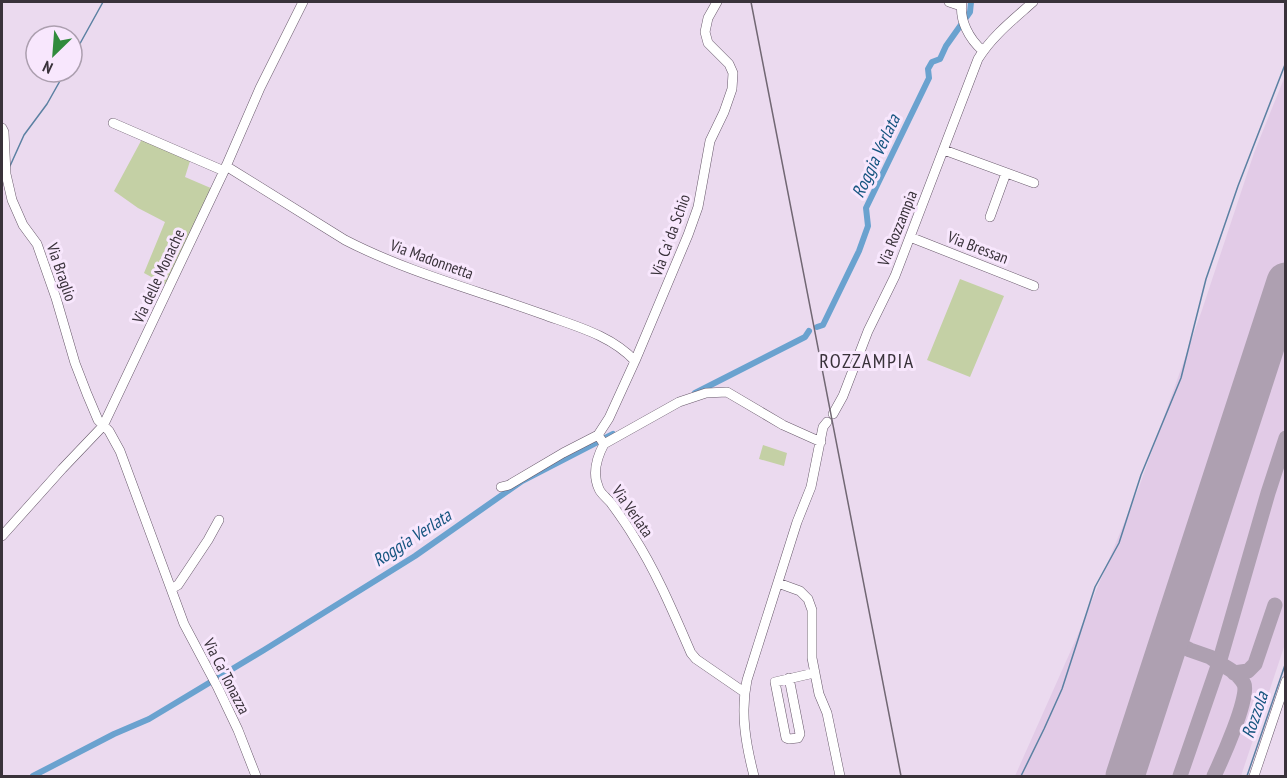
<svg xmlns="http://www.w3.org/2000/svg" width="1287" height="778" font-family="'PT Sans Narrow',sans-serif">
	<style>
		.built { fill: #e2cbe7 }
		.green { fill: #c4d0a5 }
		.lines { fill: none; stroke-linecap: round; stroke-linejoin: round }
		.stream { stroke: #5b80a2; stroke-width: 1.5 }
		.canal { stroke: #6aa2cf; stroke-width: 6 }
		.taxiway { stroke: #aea0b1; stroke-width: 15 }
		.runway { stroke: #aea0b1; stroke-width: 39 }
		.minor-casing { stroke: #68596b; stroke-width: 10 }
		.minor { stroke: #fff; stroke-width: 9 }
		.rail { stroke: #716773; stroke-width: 1.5 }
		.labels { text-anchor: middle; stroke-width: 6; stroke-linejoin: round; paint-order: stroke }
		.street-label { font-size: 16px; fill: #39323a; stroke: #f8e7fd }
		.water-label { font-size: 18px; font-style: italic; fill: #165580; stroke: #f8e7fd }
		.quarter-label { font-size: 20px; letter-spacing: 1.5px; fill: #39323a; stroke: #f8e7fd }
	</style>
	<rect width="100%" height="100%" fill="#ebdaef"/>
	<path class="built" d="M1285 76V644L1241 776H1015L1076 639 1139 487 1202 310 1254 153Z"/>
	<path class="green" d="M142 139 190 161 185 177 213 189 168 286 144 273 165 222 138 208 114 191Z
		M960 279 1004 296 970 377 927 360Z
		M763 445 787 453 784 466 759 459Z"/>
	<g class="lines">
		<path class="stream" d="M72 58 103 2
			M10 166 24 135 47 104 65 72
			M1021 776 1044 729 1062 689 1095 587 1119 543 1141 475 1181 378 1206 279 1238 186 1286 62
			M1247 776 1286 662"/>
		<path class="canal" d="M817 327 823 325 859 251 868 226 866 208 929 78 928 69 932 62 940 59 946 46 970 12 971 2
			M695 393 805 337 809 331
			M33 776 114 734 149 719 264 650 415 556 522 481 613 434"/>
		<path class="taxiway" d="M1268 335 1280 325 1286 324
			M1174 626 1175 636 1180 645 1190 650 1210 657 1219 663 1180 776
			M1164 657 1172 648 1180 645
			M1234 673 1248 671 1255 664 1275 605
			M1214 776C1221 761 1250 697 1244 684 1239 674 1228 668 1219 663L1268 493 1286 438"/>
		<path class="runway" d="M1125 776 1286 282"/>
		<g class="minor-casing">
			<path id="minor" d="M949 2 961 6
				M962 2C959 20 969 39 983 51
				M113 123 224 171
				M2 128 4 132 6 174 12 200 23 225 37 244 56 298 75 363 87 394 98 420 109 431 120 451 184 624 218 688 238 730 256 776
				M944 150 1034 183
				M226 166 345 240C407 272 476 290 542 314 575 326 611 335 635 361
				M990 217 1006 173
				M910 237 1034 286
				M833 414 843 396 868 331 895 276 978 59C992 36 1014 19 1033 2
				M604 444 598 435 609 418 635 361 688 235 698 207 710 141 724 112 732 89 733 73 729 64 708 43 705 32 708 18 717 2
				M501 487 509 485 563 453 598 435
				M2 536 62 469 103 426 224 171 260 88 303 2
				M778 583 800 591 808 599 812 610V658L819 694 827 713 840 776
				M171 589 178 585 208 540 219 520
				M789 678 800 734 798 738 789 739 786 738 775 682 814 673
				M744 692 696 659 691 653C674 614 657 573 634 537 627 525 619 514 611 503 607 498 601 494 599 489 592 474 597 457 604 444L679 402 706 393 727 392 783 425 821 442
				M754 776C746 745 740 713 747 680L797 522 811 487 823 427 827 422
				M1254 776 1286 681"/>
		</g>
		<use href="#minor" class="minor"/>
		<path class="rail" d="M751 2 901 776"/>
	</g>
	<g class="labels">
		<g class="street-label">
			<text transform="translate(897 228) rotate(-68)" y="6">Via Rozzampia</text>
			<text transform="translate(670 235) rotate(-70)" y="6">Via Ca' da Schio</text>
			<text transform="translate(978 247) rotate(21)" y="6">Via Bressan</text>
			<text transform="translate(432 259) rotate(20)" y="6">Via Madonnetta</text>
			<text transform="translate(62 272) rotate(71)" y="6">Via Braglio</text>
			<text transform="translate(158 276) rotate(-65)" y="6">Via delle Monache</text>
			<text transform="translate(633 511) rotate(55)" y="6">Via Verlata</text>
			<text transform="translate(227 676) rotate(63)" y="6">Via Ca' Tonazza</text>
		</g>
		<g class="water-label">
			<text transform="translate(876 156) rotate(-65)" y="6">Roggia Verlata</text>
			<text transform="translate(412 538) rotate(-33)" y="6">Roggia Verlata</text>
			<text transform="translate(1255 715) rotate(-71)" y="6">Rozzola</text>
		</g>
		<g class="quarter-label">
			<text x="867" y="368">ROZZAMPIA</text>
		</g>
	</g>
	<rect width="1287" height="778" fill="none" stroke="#39323a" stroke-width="6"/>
	<g transform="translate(54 54) rotate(205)"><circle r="28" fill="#f8e7fd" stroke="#ac9faf" stroke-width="1.5"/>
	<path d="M0-4.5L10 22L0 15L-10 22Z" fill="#308b3c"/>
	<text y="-9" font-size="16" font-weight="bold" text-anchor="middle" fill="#39323a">N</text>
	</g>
</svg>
